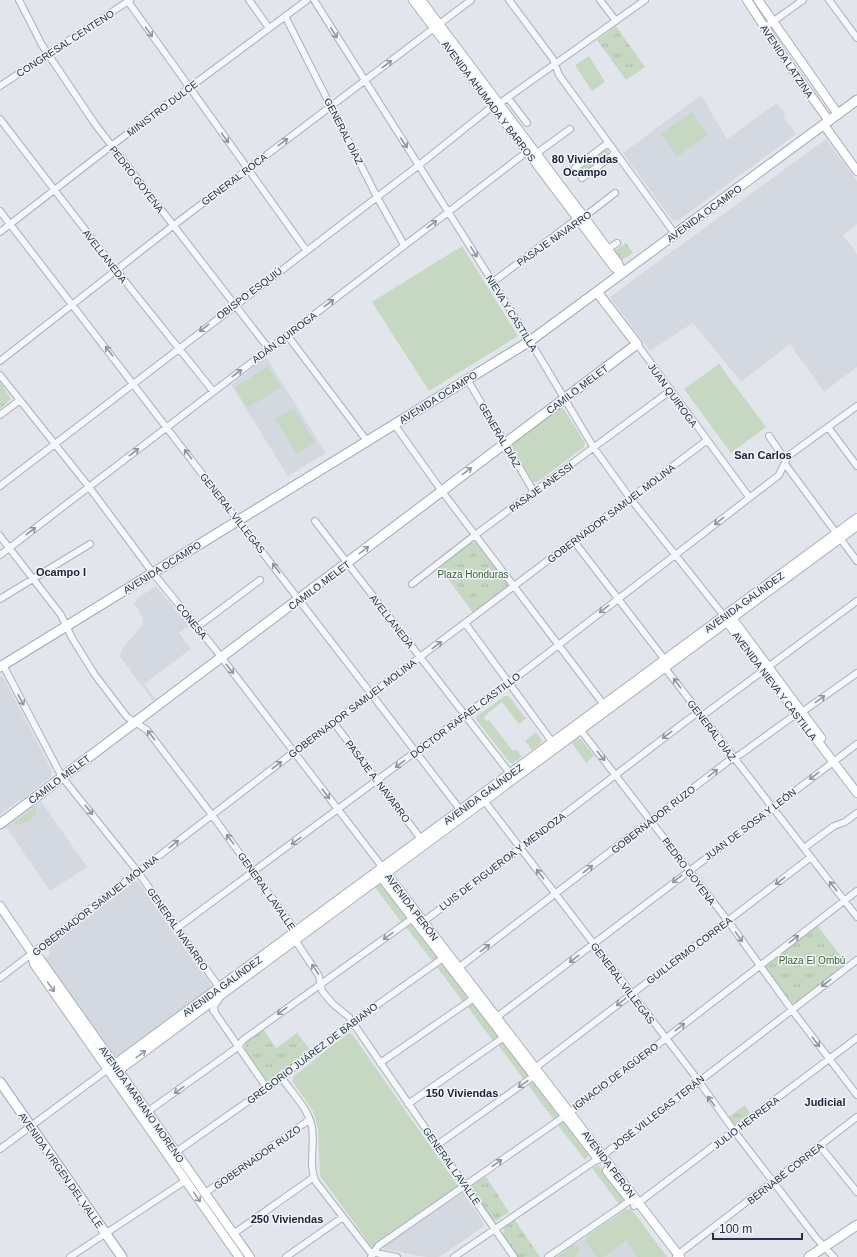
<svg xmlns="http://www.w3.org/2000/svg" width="857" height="1257" font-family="Arial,sans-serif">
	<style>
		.built { fill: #d4d8e1 }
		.grass { fill: #c6d7c2 }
		.park { fill: url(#park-tufts) }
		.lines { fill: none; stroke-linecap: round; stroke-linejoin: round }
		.stream { stroke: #99b1d0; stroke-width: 2 }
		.street-casing { stroke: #aab0ba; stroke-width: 8 }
		.secondary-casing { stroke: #aab0ba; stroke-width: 10 }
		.primary-casing { stroke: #a0a9b9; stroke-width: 11 }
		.street { stroke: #f6f7fa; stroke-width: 6 }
		.secondary { stroke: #fff; stroke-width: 8 }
		.primary { stroke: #fff; stroke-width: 9 }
		.oneway { stroke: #8f94a0 }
		.oneway2 { stroke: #9498a3 }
		.labels { text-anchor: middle; stroke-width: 3; stroke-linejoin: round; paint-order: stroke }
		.street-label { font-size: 10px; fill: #283147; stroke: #f2f5f9 }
		.park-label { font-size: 10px; fill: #3a6433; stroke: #f2f5f9 }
		.neighbourhood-label { font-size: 11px; font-weight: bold; fill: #1a2237; stroke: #f2f5f9 }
	</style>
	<defs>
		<pattern id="park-tufts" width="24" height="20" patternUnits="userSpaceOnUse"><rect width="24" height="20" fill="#c6d7c2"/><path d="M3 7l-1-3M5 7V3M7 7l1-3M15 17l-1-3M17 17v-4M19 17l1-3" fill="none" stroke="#aab9a8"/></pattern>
	</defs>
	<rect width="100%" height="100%" fill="#e2e6ec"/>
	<path class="built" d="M701 95 727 139 777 103 785 114 783 116 796 134 679 220H672L623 153Z
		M826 139 857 181V224L843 235 857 254V367L824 392 790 344 741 382 693 323 650 351 610 297Z
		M266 357 326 453 288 476 231 385Z
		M156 586 189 626 179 633 191 649 144 684 156 699 153 701 119 655 122 652 121 650 143 624V618L134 603 137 601 136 599Z
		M0 676 4 678 52 771 51 777 0 815Z
		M41 801 87 867 50 891 6 827Z
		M134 882H138L211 984 210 989 118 1056H114L45 958 49 956 50 946Z
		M461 1192H463L484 1223 483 1227 439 1257H426L381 1248Z
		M631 1209 667 1257H557L625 1210Z"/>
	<path class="grass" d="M589 56 605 82 592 91 575 65Z
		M692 112 708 135 677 157 661 133Z
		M462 246 518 336 429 391 372 302Z
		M719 364 766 427 731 453 684 389Z
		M268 366 281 387 247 408 235 387Z
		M294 408 315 443 297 454 275 419Z
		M560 408H563L585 443 584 447 537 482H533L512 446 513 442Z
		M505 696H509L526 719 519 724 502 702 486 715 484 718 486 721 489 720 513 751 516 749 522 757 513 763H510L476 719 477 716Z
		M536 732 542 740V742L532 750 525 741Z
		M577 739H581L594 756 586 763 572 743Z
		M36 806V814L29 821 19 825 13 823Z
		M381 882 407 917 402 923 374 886Z
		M412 924 438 956 433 962 406 927Z
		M443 964 445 965 468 996 463 1002 437 967Z
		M473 1003 476 1004 498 1036 493 1041 467 1006Z
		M348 1033 352 1034 458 1186V1188L372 1247 320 1176 318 1128 313 1111 293 1082V1077Z
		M503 1042 529 1075 524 1080 498 1045Z
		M534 1082 559 1115 554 1120 528 1085Z
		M564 1121 590 1154 585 1160 557 1124Z
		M598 1165 623 1195 624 1199 619 1204 592 1168Z
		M631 1209 667 1257H637L626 1241 603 1257H597L585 1241 587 1236 625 1210Z
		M573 1245 579 1247V1253L574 1257H557Z"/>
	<path class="park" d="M616 26 645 67 626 80 597 40Z
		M606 148 610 154 582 174 578 169Z
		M626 243 633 253 622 260 614 251Z
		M0 382 11 399 0 409Z
		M475 542 506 581 508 585 507 589 474 614 439 567 471 543Z
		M817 925 847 964 796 1003H792L766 969V966Z
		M263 1029 276 1048 297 1033 311 1051 271 1081 265 1080 244 1050 247 1040Z
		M745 1105 751 1115 736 1126 729 1117Z
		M485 1175 509 1212 496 1221 492 1220 471 1188 472 1184Z
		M515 1220 540 1257H518L503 1235 504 1228Z"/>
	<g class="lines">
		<path class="stream" d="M74 1014 79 1022
			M122 1083 244 1257"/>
		<g class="street-casing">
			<path id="street" d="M19 0 42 45 95 124 269 349
				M127 0 306 250
				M249 0 269 28
				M314 0 530 341 594 448 630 498 724 616
				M509 0 553 59 559 75 675 234
				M600 0 616 21
				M829 0 857 38
				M285 16 377 197 404 245
				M764 28 803 0
				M0 86 130 0
				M508 98 527 123
				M0 119 116 270 213 391
				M575 168 608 143
				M582 178 616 153
				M0 211 462 812
				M0 232 111 146 307 0
				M608 249 617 243
				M493 282 578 218 584 217 615 193
				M287 335 367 441
				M637 344 749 497
				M0 361 174 225 471 0
				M0 375 89 487 153 573 215 649 383 868
				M467 379 534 492
				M0 415 20 400
				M394 424 441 490 604 705
				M828 427 857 466
				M769 436 786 461
				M785 464 857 561
				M0 486 419 165 494 105 500 103 645 0
				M315 521 512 776
				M0 536 61 615 72 638 95 675 127 717 147 730 212 815 296 931 295 940 319 976 322 991 333 1004 349 1017 514 1257
				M573 540 665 660V668L857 917
				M0 555 528 151 537 153 570 129
				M412 584 475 535 670 391
				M0 599 90 544
				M465 623 553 743
				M197 627 260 580
				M3 665 62 777 138 872 221 990
				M702 716 857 601
				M334 723 421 839
				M579 728 728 921 792 1010 857 1095
				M482 798 695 1076 735 1132 817 1239 834 1257
				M804 848 834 826 845 822 857 813
				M177 928 526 670 779 475 788 456 857 406
				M457 969 727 762 741 754 796 714 802 712 857 673
				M0 978 294 752 706 441
				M213 1010 267 1088
				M215 1013 214 1006 219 999
				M493 1020 857 744
				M380 1063 474 998
				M281 1077C292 1093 308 1108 312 1127 315 1145 308 1166 316 1182L370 1252 397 1257
				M408 1104 504 1037
				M147 1112 238 1047 243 1040 413 918 427 919 698 712
				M437 1145 534 1076 535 1068 811 857
				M820 1146 857 1192
				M0 1149 108 1069
				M176 1152 267 1088 353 1022 446 956
				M205 1193 309 1120
				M634 1206 857 1038
				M233 1234 314 1177
				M676 1256 857 1117
				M70 1257 185 1181
				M286 1257 343 1217
				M371 1257 378 1246 565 1116 857 891
				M454 1257 602 1156 857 960
				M548 1257 634 1198"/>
		</g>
		<g class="secondary-casing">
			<path id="secondary" d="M413 0 614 267 622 273
				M421 0 584 217 618 263 622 272
				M747 0 787 62 829 121
				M758 0 838 114
				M824 125 857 171
				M727 617 732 618 821 738
				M725 619 857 793
				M384 870 680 1257
				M382 872 381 877 598 1159
				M0 906 32 953 40 959 250 1257
				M32 953 34 964 239 1257
				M108 1069 857 518
				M108 1069 118 1071 857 526
				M607 1171 630 1200"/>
		</g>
		<g class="primary-casing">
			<path id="primary" d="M0 667 530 341 857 100
				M0 824 637 344 597 292
				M0 1082 122 1257
				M809 1257 857 1225"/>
		</g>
		<use href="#street" class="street"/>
		<use href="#secondary" class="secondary"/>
		<use href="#primary" class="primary"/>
	</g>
	<defs><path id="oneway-shaft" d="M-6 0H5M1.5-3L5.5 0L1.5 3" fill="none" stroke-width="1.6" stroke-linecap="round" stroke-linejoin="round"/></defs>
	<g class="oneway">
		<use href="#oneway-shaft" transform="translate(149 32) rotate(55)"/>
		<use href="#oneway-shaft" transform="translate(334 33) rotate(58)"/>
		<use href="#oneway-shaft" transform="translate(387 64) rotate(-37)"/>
		<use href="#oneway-shaft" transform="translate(225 138) rotate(54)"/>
		<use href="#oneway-shaft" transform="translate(283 142) rotate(-37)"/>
		<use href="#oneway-shaft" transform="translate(404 143) rotate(57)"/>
		<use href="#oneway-shaft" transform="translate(432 224) rotate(-37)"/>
		<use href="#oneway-shaft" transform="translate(474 252) rotate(58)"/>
		<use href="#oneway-shaft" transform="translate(329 303) rotate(-37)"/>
		<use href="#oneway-shaft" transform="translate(204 328) rotate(142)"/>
		<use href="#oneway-shaft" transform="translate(109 351) rotate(-127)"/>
		<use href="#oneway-shaft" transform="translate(237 373) rotate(-37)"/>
		<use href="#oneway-shaft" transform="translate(134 452) rotate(-37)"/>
		<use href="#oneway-shaft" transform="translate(188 454) rotate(-128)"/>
		<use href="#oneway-shaft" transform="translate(719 521) rotate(142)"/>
		<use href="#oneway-shaft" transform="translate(31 531) rotate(-37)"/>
		<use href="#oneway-shaft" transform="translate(276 568) rotate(-127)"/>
		<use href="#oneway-shaft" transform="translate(604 609) rotate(142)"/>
		<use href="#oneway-shaft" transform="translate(437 645) rotate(-37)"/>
		<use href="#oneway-shaft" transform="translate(230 669) rotate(52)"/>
		<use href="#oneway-shaft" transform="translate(677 683) rotate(-127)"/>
		<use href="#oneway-shaft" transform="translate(820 699) rotate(-36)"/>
		<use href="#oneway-shaft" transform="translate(21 700) rotate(62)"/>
		<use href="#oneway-shaft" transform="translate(151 735) rotate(-128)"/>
		<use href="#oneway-shaft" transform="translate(667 735) rotate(143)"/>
		<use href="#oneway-shaft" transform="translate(601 756) rotate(52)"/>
		<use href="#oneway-shaft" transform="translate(400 764) rotate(143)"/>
		<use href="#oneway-shaft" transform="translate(277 765) rotate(-37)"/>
		<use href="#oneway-shaft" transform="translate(713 773) rotate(-38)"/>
		<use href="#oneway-shaft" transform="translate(814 776) rotate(143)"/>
		<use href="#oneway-shaft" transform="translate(326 794) rotate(53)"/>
		<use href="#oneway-shaft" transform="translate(89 810) rotate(51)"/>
		<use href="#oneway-shaft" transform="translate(230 839) rotate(-126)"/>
		<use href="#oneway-shaft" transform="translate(296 841) rotate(144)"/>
		<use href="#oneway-shaft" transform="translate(174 844) rotate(-38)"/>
		<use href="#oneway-shaft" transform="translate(588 869) rotate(-38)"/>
		<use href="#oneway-shaft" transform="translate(540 874) rotate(-127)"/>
		<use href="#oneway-shaft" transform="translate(677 879) rotate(142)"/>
		<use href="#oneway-shaft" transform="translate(780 881) rotate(143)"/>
		<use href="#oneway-shaft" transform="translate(833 886) rotate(-128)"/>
		<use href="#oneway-shaft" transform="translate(388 936) rotate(145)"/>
		<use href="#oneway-shaft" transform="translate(739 937) rotate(54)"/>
		<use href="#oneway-shaft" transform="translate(794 939) rotate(-38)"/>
		<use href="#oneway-shaft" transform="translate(485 948) rotate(-37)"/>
		<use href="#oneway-shaft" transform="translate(574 959) rotate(143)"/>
		<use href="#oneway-shaft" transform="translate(315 969) rotate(-124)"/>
		<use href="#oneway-shaft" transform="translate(826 983) rotate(143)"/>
		<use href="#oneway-shaft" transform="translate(621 1002) rotate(142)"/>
		<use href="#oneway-shaft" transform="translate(282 1011) rotate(144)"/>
		<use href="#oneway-shaft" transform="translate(680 1027) rotate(-38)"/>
		<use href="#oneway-shaft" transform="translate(816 1042) rotate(53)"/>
		<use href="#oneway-shaft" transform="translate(523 1084) rotate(145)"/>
		<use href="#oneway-shaft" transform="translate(179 1090) rotate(145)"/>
		<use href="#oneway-shaft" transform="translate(711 1101) rotate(-127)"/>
		<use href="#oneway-shaft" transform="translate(497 1163) rotate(-35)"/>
	</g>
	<g class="oneway2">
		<use href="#oneway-shaft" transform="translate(467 471) rotate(-37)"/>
		<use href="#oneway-shaft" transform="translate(364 550) rotate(-38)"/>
		<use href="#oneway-shaft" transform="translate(51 987) rotate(55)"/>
		<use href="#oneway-shaft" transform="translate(141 1054) rotate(-36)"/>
		<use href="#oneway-shaft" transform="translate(197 1197) rotate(55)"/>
	</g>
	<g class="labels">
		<g class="street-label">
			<text transform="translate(65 43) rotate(-33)" y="4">CONGRESAL CENTENO</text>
			<text transform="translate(787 61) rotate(56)" y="4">AVENIDA LATZINA</text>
			<text transform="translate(489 101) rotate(53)" y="4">AVENIDA AHUMADA Y BARROS</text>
			<text transform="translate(162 108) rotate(-37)" y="4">MINISTRO DULCE</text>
			<text transform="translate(344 131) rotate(63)" y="4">GENERAL DÍAZ</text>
			<text transform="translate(137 179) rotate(52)" y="4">PEDRO GOYENA</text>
			<text transform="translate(234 179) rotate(-37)" y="4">GENERAL ROCA</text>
			<text transform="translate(704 213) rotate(-36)" y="4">AVENIDA OCAMPO</text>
			<text transform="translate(554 238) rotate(-35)" y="4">PASAJE NAVARRO</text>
			<text transform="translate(105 256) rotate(52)" y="4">AVELLANEDA</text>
			<text transform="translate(249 293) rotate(-37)" y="4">OBISPO ESQUIÚ</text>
			<text transform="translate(512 313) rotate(58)" y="4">NIEVA Y CASTILLA</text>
			<text transform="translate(284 337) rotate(-37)" y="4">ADÁN QUIROGA</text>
			<text transform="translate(577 389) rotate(-37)" y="4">CAMILO MELET</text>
			<text transform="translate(673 395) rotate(54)" y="4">JUAN QUIROGA</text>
			<text transform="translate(438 397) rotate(-32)" y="4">AVENIDA OCAMPO</text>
			<text transform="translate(500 435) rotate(60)" y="4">GENERAL DÍAZ</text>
			<text transform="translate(541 487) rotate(-36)" y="4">PASAJE ANESSI</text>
			<text transform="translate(233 513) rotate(52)" y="4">GENERAL VILLEGAS</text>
			<text transform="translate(611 513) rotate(-37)" y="4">GOBERNADOR SAMUEL MOLINA</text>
			<text transform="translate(162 567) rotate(-32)" y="4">AVENIDA OCAMPO</text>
			<text transform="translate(319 585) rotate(-37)" y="4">CAMILO MELET</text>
			<text transform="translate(744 602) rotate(-36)" y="4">AVENIDA GALÍNDEZ</text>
			<text transform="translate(192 621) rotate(51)" y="4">CONESA</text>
			<text transform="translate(392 621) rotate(52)" y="4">AVELLANEDA</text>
			<text transform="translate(775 686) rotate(53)" y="4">AVENIDA NIEVA Y CASTILLA</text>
			<text transform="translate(352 708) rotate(-37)" y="4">GOBERNADOR SAMUEL MOLINA</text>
			<text transform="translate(465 715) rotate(-37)" y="4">DOCTOR RAFAEL CASTILLO</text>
			<text transform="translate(712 730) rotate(53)" y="4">GENERAL DÍAZ</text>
			<text transform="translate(59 779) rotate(-37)" y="4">CAMILO MELET</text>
			<text transform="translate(378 781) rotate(53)" y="4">PASAJE A. NAVARRO</text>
			<text transform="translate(483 794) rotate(-36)" y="4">AVENIDA GALÍNDEZ</text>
			<text transform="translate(653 819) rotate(-38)" y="4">GOBERNADOR RUZO</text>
			<text transform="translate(750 824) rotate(-37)" y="4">JUAN DE SOSA Y LEÓN</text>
			<text transform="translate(502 861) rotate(-37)" y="4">LUIS DE FIGUEROA Y MENDOZA</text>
			<text transform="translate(689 871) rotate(53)" y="4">PEDRO GOYENA</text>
			<text transform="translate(267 891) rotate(55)" y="4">GENERAL LAVALLE</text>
			<text transform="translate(95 905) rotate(-38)" y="4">GOBERNADOR SAMUEL MOLINA</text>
			<text transform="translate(412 907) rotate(53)" y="4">AVENIDA PERÓN</text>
			<text transform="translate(178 929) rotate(55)" y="4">GENERAL NAVARRO</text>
			<text transform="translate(689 950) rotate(-37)" y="4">GUILLERMO CORREA</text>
			<text transform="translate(623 983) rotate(53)" y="4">GENERAL VILLEGAS</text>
			<text transform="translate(222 986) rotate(-36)" y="4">AVENIDA GALÍNDEZ</text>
			<text transform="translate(312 1053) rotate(-37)" y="4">GREGORIO JUÁREZ DE BABIANO</text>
			<text transform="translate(615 1076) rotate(-37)" y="4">IGNACIO DE AGÜERO</text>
			<text transform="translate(142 1104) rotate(55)" y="4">AVENIDA MARIANO MORENO</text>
			<text transform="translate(658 1112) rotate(-38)" y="4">JOSÉ VILLEGAS TERÁN</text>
			<text transform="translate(746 1122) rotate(-37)" y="4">JULIO HERRERA</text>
			<text transform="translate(257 1157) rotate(-35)" y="4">GOBERNADOR RUZO</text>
			<text transform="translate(609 1164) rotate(53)" y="4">AVENIDA PERÓN</text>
			<text transform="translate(452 1166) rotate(55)" y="4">GENERAL LAVALLE</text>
			<text transform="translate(61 1170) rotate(55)" y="4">AVENIDA VIRGEN DEL VALLE</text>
			<text transform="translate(785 1173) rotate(-38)" y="4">BERNABÉ CORREA</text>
		</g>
		<g class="park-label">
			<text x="473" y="578">Plaza Honduras</text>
			<text x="812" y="964">Plaza El Ombú</text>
		</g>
		<g class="neighbourhood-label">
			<text x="585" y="163">80 Viviendas<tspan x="585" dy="13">Ocampo</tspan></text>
			<text x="763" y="459">San Carlos</text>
			<text x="61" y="576">Ocampo I</text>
			<text x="462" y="1097">150 Viviendas</text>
			<text x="825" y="1106">Judicial</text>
			<text x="287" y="1223">250 Viviendas</text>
		</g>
	</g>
	<path d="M713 1233v6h89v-6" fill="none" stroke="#283147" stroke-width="2"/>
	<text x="719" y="1233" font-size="12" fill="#283147" stroke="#f2f5f9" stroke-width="3" paint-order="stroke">100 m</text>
</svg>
